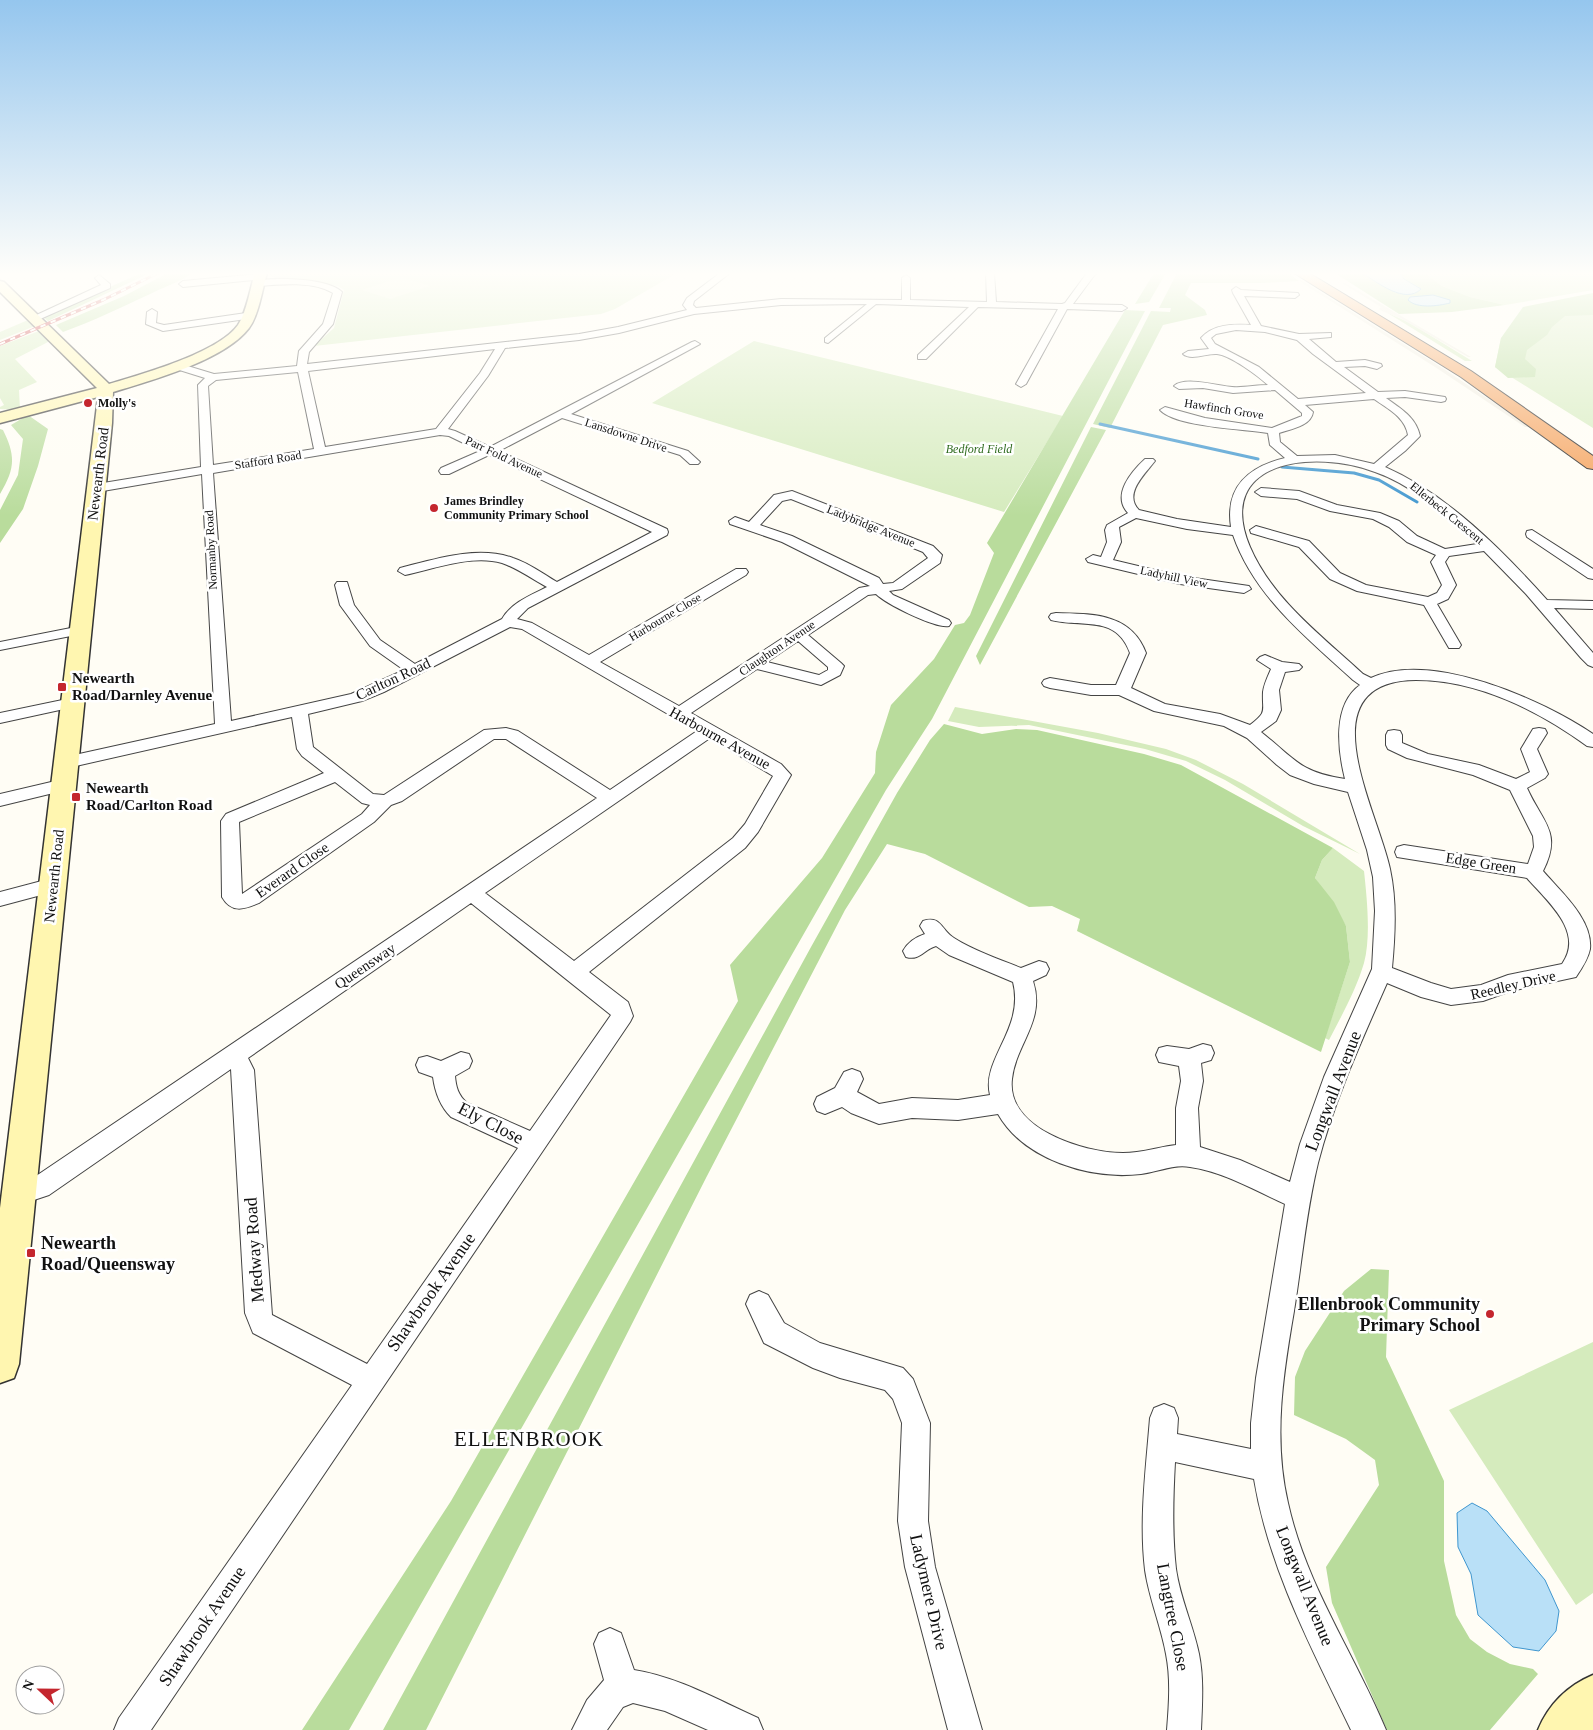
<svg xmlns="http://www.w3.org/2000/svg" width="1593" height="1730" font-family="'Times New Roman',serif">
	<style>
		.green { fill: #d5ebbd }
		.forest { fill: #b9dc9c }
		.pitch { fill: #e6f2cf }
		.plaza { fill: #f1ede2 }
		.water { fill: #b9e0f7; stroke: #3f96cf }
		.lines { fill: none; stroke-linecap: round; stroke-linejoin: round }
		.stream { stroke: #3f96cf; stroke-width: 3 }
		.street-casing { stroke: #444; stroke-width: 2 }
		.secondary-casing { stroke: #333; stroke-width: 3 }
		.highway-casing { stroke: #222; stroke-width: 2 }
		.street { fill: #fff; fill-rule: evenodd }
		.secondary { fill: #fff6b0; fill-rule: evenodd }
		.highway { fill: #f5a25d; fill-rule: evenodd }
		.rail-casing { stroke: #c4262e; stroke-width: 3 }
		.rail { stroke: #fff; stroke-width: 2; stroke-dasharray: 5.5; stroke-linecap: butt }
		.poi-dot { fill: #c4262e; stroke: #fff; stroke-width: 2 }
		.labels { text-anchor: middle; stroke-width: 5; stroke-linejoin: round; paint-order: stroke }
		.far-poi-label { font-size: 12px; font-weight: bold; fill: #111; stroke: #fff; text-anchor: start }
		.far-street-label { font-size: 12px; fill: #111; stroke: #fff }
		.far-park-label { font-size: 12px; font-style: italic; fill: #2f6b1f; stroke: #fff }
		.street-label { font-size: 15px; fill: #111; stroke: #fff }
		.poi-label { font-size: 15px; font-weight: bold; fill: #111; stroke: #fff; text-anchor: start }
		.near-street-label { font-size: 18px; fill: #111; stroke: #fff }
		.near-poi-label { font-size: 18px; font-weight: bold; fill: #111; stroke: #fff; text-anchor: start }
		.near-quarter-label { font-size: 21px; letter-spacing: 1px; fill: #111; stroke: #fff }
	</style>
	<rect width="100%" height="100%" fill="#fffdf5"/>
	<path class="green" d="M271 273H677L615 309 601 314 314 346 334 328 344 290 338 286 277 279 270 276Z
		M1425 273H1593V290L1505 305 1470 297 1442 286Z
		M1593 299V428L1495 367 1501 338Z
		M1386 312 1410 323 1472 361H1465Z
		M28 320 35 326 0 340V332Z
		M39 331 50 341 15 359 37 382 19 390 20 410 0 409V407L4 405 0 398V346Z
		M754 341 1063 416 1004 512 652 403Z
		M955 707 1098 733 1166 749 1196 760 1243 784 1360 854 1303 826 1225 780 1186 761 1145 749 1029 725 979 727 948 721Z
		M1333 848 1364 871C1367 899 1371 937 1364 963 1356 990 1342 1015 1329 1040L1325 1038 1350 962 1346 926 1315 878 1322 860Z
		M1593 1342V1593L1576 1605 1449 1410Z"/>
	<path class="forest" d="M141 273H150L48 321 43 317Z
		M168 273H193C178 283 163 287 148 295 120 308 93 321 63 332L56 325 124 296Z
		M1154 273H1166L1149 302 1135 304Z
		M1177 273H1288L1299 281 1260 283H1191L1185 295 1205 310 1207 315 1163 325 1110 428 1093 424 1151 311 1170 312 1171 308H1159Z
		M1335 273H1362L1396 293 1421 289 1404 279 1400 273H1425L1442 286 1470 297 1505 305 1452 312 1399 314Z
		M1593 293V315L1565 316 1552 327 1547 335 1527 350 1525 359 1536 369 1535 377 1508 378 1495 367 1501 338 1523 307Z
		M1125 310 1145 311 932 719 886 790 349 1730H302L451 1501 738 1001 730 965 822 858 875 773 876 752 891 705 934 659 955 625 964 623 970 615 994 553 987 543Z
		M28 415 48 429 38 466 23 509 0 543V510L18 475 23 439 11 425Z
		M1091 427 1106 430 980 665 976 656Z
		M0 429 3 430C16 456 15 469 0 494Z
		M944 724 982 734 1016 729 1037 730 1144 754 1181 765 1333 848 1322 860 1315 878 1334 902 1346 926 1350 962 1321 1052 1077 931 1080 919 1052 906 1029 907 925 854 887 844 845 910 707 1176 426 1730H383L811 947 897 793 930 740Z
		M1371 1269 1389 1270 1386 1357 1444 1481V1561L1456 1615 1470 1639 1487 1652 1510 1664 1533 1669 1538 1674 1490 1730H1387L1332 1603 1326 1567 1379 1485 1375 1460 1346 1439 1294 1415 1295 1377 1305 1351 1344 1291Z"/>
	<path class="pitch" d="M402 277 430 286 390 299 362 290Z"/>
	<path class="plaza" d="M1301 280 1441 367 1530 427H1525L1435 367 1299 281Z
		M1342 283H1345L1471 357H1468L1400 318 1382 311 1379 309 1381 307Z"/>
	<path class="water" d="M1362 273H1400L1404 279 1421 289C1405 305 1377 282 1362 273Z
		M1433 295 1450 300V303C1438 306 1417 309 1408 300L1410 297Z
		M1472 1503 1487 1511 1545 1580 1559 1611 1556 1631 1539 1651 1513 1647 1478 1615 1471 1574 1458 1547 1457 1513Z"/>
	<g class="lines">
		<path class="stream" d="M1100 424 1258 459
			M1282 467 1354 473 1379 480 1417 502"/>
		<g class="street-casing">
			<path id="street" d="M720 273H730L694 301 693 305 696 308 781 299 902 300V278L906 275 910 278V300L987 302 986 273H994L996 302 1062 304 1065 303 1087 273H1096L1073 304 1122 305 1127 308 1122 311 1067 309 1026 384 1021 387 1016 384 1058 309 978 307 926 359H918V355L969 307 876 304 828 343 825 342V338L867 304 781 305 694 314 619 333 579 340 505 348 488 376 448 429 455 431 490 447 692 342 695 341 700 344 571 414 688 451 700 462 698 464H690L680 455 562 418 499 451 667 529 668 532 667 535 528 608 517 619 532 623 589 655 736 569H746L748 572 746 575 600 662 679 706 859 588 870 586 782 542 730 524 729 521 735 517 749 522 774 495 792 491 933 546 942 555 940 563 902 589 889 591 893 595 949 620 951 623 949 626C936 629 886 604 876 594L868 595 808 635 841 663 844 666 840 675 821 685 757 669 691 713 781 764 791 775 758 832 745 848 589 972 628 1002 633 1016 630 1022 151 1730H114L119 1718 352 1385 253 1333 245 1313 231 1069 49 1195 19 1205 10 1202 7 1194 10 1186 33 1178 42 1172 597 798 506 739H494L402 801 391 805 374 822 259 903C244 909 232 914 222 897L221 821 226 814 324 773 302 756 297 749 292 717 67 768 61 766 59 762 61 758 215 724 202 474 97 492 91 488 97 484 201 467 198 385 205 378 173 368V364H181L214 374 297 366 299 351 323 324 333 293C314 281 281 284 259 286L255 283 256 281C275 277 328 278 342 292L333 324 309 352 307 364 579 334 618 327 687 310 683 305 687 298ZM495 349 480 373 436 429 325 447 308 371ZM298 372 314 449 213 465 208 386 216 380ZM440 435 449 436 480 451 441 468 439 471 441 474H449L489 455 652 532 557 582C543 574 529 563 513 558 478 545 435 559 400 568L398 571 405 575C434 569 472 554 502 563 517 568 532 579 547 587 531 595 511 603 502 619L415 664 380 640 354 605 347 582H337L335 585 340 605 370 646 404 670 351 694 231 721 213 473ZM791 499 923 552 928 558 893 583 883 584 879 578 792 536 760 525 782 501ZM510 627 522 629 697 731 610 790 518 731 506 728 484 730 384 795 373 794 313 747 308 714 362 701 384 692ZM798 641 828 667V670L819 675 767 662ZM710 738 773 776 745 824 733 838 574 961 485 893ZM335 782 362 803 370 805 362 814 242 894 239 822ZM471 903 611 1015 530 1131 467 1103C458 1095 456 1087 455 1076L469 1068 472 1061 469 1054 461 1052 441 1061 427 1056 419 1058 416 1065 419 1072 433 1077C435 1092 440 1106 451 1117L518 1148 367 1364 272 1315 254 1070 248 1058Z
				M260 274 263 275V279L183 287 179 284 183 281Z
				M99 275 110 284V288L38 320 35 321 30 318 101 285 95 278Z
				M1236 287 1241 290 1298 293 1299 295 1295 298 1244 296 1261 326 1299 334 1331 333V337L1309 339 1336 362 1365 360 1381 364 1382 366 1377 369 1365 366 1344 367 1378 392 1405 391 1445 397 1446 399 1445 401 1441 402 1405 397 1386 398C1401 409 1416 417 1420 436L1405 451 1385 467C1447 494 1502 550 1547 600L1593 601V609L1554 608 1593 653V667L1588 665 1581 658 1526 594 1484 551 1449 556 1445 562 1456 585 1448 599 1437 604 1461 645 1459 648H1449L1424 605 1357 591 1330 579 1299 547 1251 533 1250 530 1256 526 1309 541 1340 573 1366 585 1428 597 1437 593 1442 585 1431 562 1436 555 1407 542 1389 527 1373 519 1330 511 1297 499 1261 496 1255 492 1261 488 1299 491 1337 505 1380 513 1399 521 1417 536 1445 549 1477 544C1446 516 1415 486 1375 472 1316 449 1213 459 1250 547 1272 599 1323 637 1363 674L1371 678C1431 650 1543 700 1593 734V747L1587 746C1539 711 1478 680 1416 680 1304 681 1378 811 1390 869 1397 901 1395 936 1392 968L1431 983 1451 989 1481 985 1508 975 1562 964C1585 932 1547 901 1527 878L1397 857 1395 852 1397 847 1404 845 1528 864 1534 847 1533 836 1510 790 1473 775 1407 758 1388 749 1386 745V735L1388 731 1394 730 1400 731 1402 735V743L1428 754 1479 765 1516 779 1530 772 1521 749 1533 729 1539 728 1545 729 1547 733 1537 749 1548 774 1545 778 1527 788C1542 822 1563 832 1543 871 1560 891 1593 919 1590 949 1588 959 1582 968 1576 977L1511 991 1483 1001 1451 1005 1421 997 1387 983C1361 1042 1334 1101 1318 1163 1306 1212 1302 1262 1294 1311 1283 1375 1273 1438 1288 1503 1306 1585 1354 1653 1386 1730H1351C1312 1649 1269 1569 1254 1479L1175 1462C1173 1498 1172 1534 1176 1569 1180 1598 1193 1625 1199 1654 1204 1679 1202 1705 1201 1730H1167C1169 1705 1171 1679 1166 1654 1161 1626 1149 1598 1145 1570 1139 1520 1146 1468 1150 1418L1154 1408 1164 1404 1174 1408 1178 1418 1177 1434 1251 1449V1423L1256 1378 1285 1204C1254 1190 1224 1172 1190 1167 1173 1164 1158 1172 1141 1174 1091 1180 1024 1160 998 1114L958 1120 912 1118 879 1124 851 1113 842 1107 825 1114 817 1111 814 1104 817 1097 835 1088 844 1072 852 1069 860 1072 863 1079 857 1092 879 1104 912 1098 958 1100 990 1095C981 1059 1025 1029 1013 982L949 955 936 946C923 950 920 961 906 957L903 951C908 942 916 937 925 934L920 926 923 921C941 915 941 930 954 938 974 951 999 959 1021 968L1039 961 1046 963 1049 969 1046 975 1033 981C1046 1021 1016 1043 1012 1079 1006 1129 1084 1153 1123 1153 1142 1153 1158 1147 1176 1145V1108L1181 1081 1179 1066 1159 1062 1156 1055 1159 1048 1167 1046 1189 1049 1203 1044 1211 1046 1214 1053 1211 1060 1201 1063 1203 1081 1198 1108 1200 1147 1240 1160 1290 1182 1300 1144 1324 1077 1372 969 1375 911 1373 877 1367 850 1348 792 1314 784 1290 775 1277 765 1247 738 1224 726 1154 711 1119 695H1091L1050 688 1044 686 1042 683 1044 680 1050 678 1091 685H1116L1130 653C1116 614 1082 628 1051 620L1049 617 1051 614 1056 613C1093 614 1131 613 1146 653L1131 688 1165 704 1220 714 1250 725C1268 711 1262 712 1263 692 1264 684 1268 676 1271 669L1257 660 1260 657 1265 655 1282 662 1299 664 1302 667 1299 670 1285 672 1279 690 1281 710 1276 721 1261 732C1295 759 1299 772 1345 779 1338 751 1332 705 1360 685L1353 680C1307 638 1254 596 1233 535L1187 529 1136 518 1119 527 1121 542 1113 560 1180 576 1249 586 1251 589 1244 593 1180 584 1088 562 1086 559 1093 555 1101 557 1107 542 1105 530 1107 525 1128 513C1111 495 1132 471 1145 459H1153L1155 461C1145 474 1123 494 1139 510L1177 519 1231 527C1225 487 1248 467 1285 458L1270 445 1268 433C1243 429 1176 427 1160 410L1165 407 1205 418 1272 428 1302 416V413L1275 390 1233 393 1203 388 1179 389 1174 386C1185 376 1218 386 1232 387 1244 388 1256 385 1268 385 1258 376 1230 355 1217 354 1207 353 1191 361 1183 354L1188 351 1209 349 1201 338C1213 324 1234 324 1251 325L1233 293 1232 290ZM1236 330 1265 332 1297 340 1313 354 1366 393 1298 399 1259 367 1215 344 1211 338 1216 334ZM1374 399C1388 409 1405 417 1408 435L1374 464 1335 455 1297 456 1280 442 1279 433C1291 429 1311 426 1313 412L1305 405Z
				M152 309 157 312 156 323 164 325 246 313 251 316 246 319 163 331 146 324 147 312Z
				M1532 530 1593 569V579L1588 578 1527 537 1526 534 1527 531Z
				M81 626 86 627 88 630 86 633 0 650V642Z
				M72 698 78 700 80 703 78 706 0 723V713Z
				M64 779 70 781 73 785 70 789 0 806V794Z
				M53 878 60 880 63 885 60 890 0 906V892Z
				M759 1291 768 1295 784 1323 820 1343 903 1368 913 1379 930 1423 928 1521 935 1567 982 1730H948L905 1567 898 1521 902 1423 893 1399 885 1390 840 1378 813 1368 764 1343 746 1304 750 1295Z
				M610 1628 621 1633 634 1670C678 1677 718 1700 758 1718L763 1730H708L665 1711 633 1703 623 1707 607 1730H572L587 1700 604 1680 594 1644 599 1633Z"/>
		</g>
		<g class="secondary-casing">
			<path id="secondary" d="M255 273H267C262 290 259 314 249 328 225 360 150 381 113 392L112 423 19 1364 14 1378 0 1383V1208L98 397 0 423V413L97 388 0 292V281L4 282 109 384C142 374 218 353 238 325 247 311 250 289 255 273Z
				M1593 1675V1730H1538C1549 1704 1567 1686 1593 1675Z"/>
		</g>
		<g class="highway-casing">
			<path id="highway" d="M1294 273H1309L1471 371 1593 456V469L1587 468 1461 377Z"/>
		</g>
		<use href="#street" class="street"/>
		<use href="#secondary" class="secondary"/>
		<use href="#highway" class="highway"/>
		<g class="rail-casing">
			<path id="rail" d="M0 344 103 300 158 273"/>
		</g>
		<use href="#rail" class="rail"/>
	</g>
	<linearGradient id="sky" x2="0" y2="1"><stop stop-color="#95c6ee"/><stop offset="0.53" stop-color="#fffefa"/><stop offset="1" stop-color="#fffefa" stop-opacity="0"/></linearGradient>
	<rect width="1593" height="516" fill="url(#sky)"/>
	<g class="poi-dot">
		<circle cx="88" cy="403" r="5"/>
		<circle cx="434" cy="508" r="5"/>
		<rect x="57" y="682" width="10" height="10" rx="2.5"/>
		<rect x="71" y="792" width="10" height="10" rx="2.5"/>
		<rect x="26" y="1248" width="10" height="10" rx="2.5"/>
		<circle cx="1490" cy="1314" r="5"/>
	</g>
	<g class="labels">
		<g class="far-poi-label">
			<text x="98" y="407">Molly's</text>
			<text x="444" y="505">James Brindley<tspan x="444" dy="14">Community Primary School</tspan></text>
		</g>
		<g class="far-street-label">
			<text transform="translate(1224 409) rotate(9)" y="4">Hawfinch Grove</text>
			<text transform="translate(626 435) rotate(18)" y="4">Lansdowne Drive</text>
			<text transform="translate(504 457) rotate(25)" y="4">Parr Fold Avenue</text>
			<text transform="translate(268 460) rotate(-9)" y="4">Stafford Road</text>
			<text transform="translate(1447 513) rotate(39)" y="4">Ellerbeck Crescent</text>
			<text transform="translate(871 526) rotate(22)" y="4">Ladybridge Avenue</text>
			<text transform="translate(211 550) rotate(-93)" y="4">Normanby Road</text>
			<text transform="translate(1174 577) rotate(12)" y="4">Ladyhill View</text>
			<text transform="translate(665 617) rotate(-31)" y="4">Harbourne Close</text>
			<text transform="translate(777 648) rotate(-34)" y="4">Claughton Avenue</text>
		</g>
		<g class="far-park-label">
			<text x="979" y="453">Bedford Field</text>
		</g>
		<g class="street-label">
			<text transform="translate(98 474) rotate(-83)" y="5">Newearth Road</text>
			<text transform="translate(393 679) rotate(-25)" y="5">Carlton Road</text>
			<text transform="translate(720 738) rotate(29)" y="5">Harbourne Avenue</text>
			<text transform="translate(1481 863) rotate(9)" y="5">Edge Green</text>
			<text transform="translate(292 870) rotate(-35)" y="5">Everard Close</text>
			<text transform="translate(54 876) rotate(-84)" y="5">Newearth Road</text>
			<text transform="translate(365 966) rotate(-34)" y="5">Queensway</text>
			<text transform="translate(1513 985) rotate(-13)" y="5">Reedley Drive</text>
		</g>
		<g class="poi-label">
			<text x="72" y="683">Newearth<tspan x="72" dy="17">Road/Darnley Avenue</tspan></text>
			<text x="86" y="793">Newearth<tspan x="86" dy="17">Road/Carlton Road</tspan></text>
		</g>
		<g class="near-street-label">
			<text transform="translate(1333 1091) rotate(-69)" y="6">Longwall Avenue</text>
			<text transform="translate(491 1123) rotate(27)" y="6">Ely Close</text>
			<text transform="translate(254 1250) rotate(-94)" y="6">Medway Road</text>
			<text transform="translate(431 1292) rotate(-55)" y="6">Shawbrook Avenue</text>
			<text transform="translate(1305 1586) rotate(68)" y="6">Longwall Avenue</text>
			<text transform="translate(929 1592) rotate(77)" y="6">Ladymere Drive</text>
			<text transform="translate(1173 1617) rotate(79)" y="6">Langtree Close</text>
			<text transform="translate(202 1626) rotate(-56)" y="6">Shawbrook Avenue</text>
		</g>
		<g class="near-poi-label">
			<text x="41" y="1249">Newearth<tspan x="41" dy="21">Road/Queensway</tspan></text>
			<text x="1480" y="1310" text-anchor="end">Ellenbrook Community<tspan x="1480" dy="21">Primary School</tspan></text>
		</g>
		<g class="near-quarter-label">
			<text x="529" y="1446">ELLENBROOK</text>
		</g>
	</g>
	<g transform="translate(40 1690) rotate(292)"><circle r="24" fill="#ffffff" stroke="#a0a0a0"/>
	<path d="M0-4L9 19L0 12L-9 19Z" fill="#c4262e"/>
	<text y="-8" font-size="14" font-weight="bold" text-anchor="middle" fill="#111111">N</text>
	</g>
</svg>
